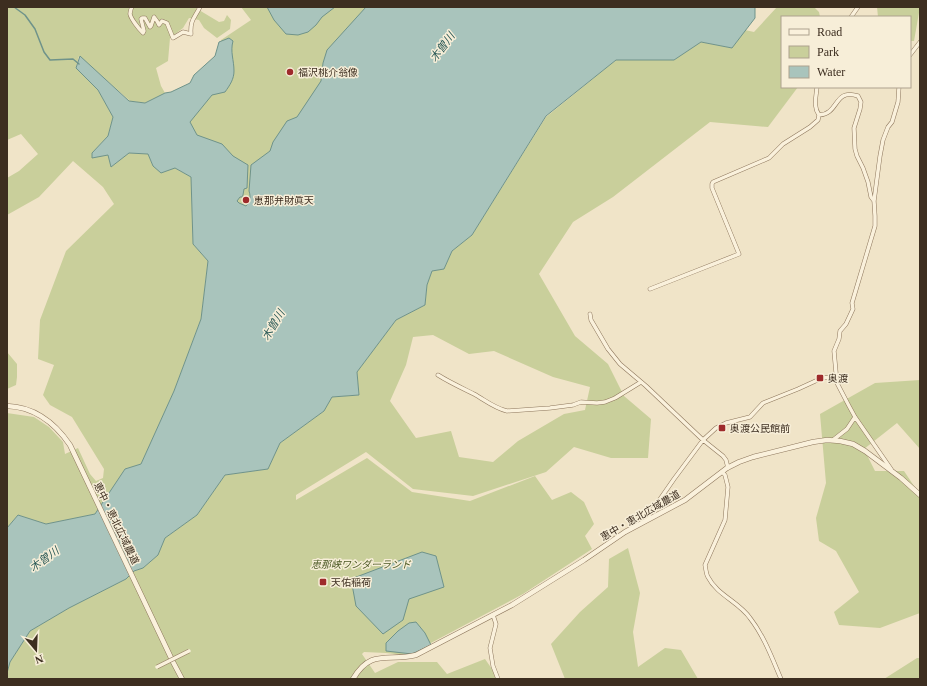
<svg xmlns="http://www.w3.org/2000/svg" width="927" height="686" font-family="'Times New Roman','Noto Sans JP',serif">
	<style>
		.green { fill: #c9cf9b; fill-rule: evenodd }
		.water { fill: #a9c4bc; stroke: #6f938a }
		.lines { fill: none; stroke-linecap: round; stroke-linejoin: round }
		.stream { stroke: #6f938a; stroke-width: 1.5 }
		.minor-casing { stroke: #8d765c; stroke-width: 4.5 }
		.tertiary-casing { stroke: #8d765c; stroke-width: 5.5 }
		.minor { stroke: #faf1dc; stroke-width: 3.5 }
		.tertiary { stroke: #faf1dc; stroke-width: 4.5 }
		.minor-bridge-casing { stroke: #8d765c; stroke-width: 4.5; stroke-linecap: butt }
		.minor-bridge { stroke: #faf1dc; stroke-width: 3.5 }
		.poi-dot { fill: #9e2a2b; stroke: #f7eed8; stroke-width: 1.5 }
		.labels { text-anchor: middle; stroke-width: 3; stroke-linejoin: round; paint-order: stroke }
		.poi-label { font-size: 10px; fill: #3d2e20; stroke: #f7eed8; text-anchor: start }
		.street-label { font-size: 10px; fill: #3d2e20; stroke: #f7eed8 }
		.park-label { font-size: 10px; font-style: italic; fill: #4d5a26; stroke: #f7eed8 }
		.water-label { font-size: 11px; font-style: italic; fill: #2f5d5a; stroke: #f7eed8 }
	</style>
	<rect width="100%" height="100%" fill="#f0e4c8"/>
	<path class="green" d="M7 7H194L219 22 224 21 227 15 231 20 230 29 217 38 204 28 199 20 189 18 183 28 170 38 168 61 156 68 161 86 165 93 145 103 130 101 79 56 76 68 98 90 113 117 108 136 92 153 108 155 111 167 129 153 148 154 153 166 175 168 191 177 193 244 208 261 201 319 174 391 141 464 125 469 95 514 46 524 18 515 7 528V413L34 417 49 427 63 442 65 454 78 448 90 474 96 481 103 478 104 469 72 417 50 405 43 395 54 365 38 359 40 320 66 251 114 204 103 187 73 161 39 197 7 215V178L19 171 38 154 21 134 7 140Z
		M241 7H373L253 215 231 205 192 141 182 121 229 69 221 40 251 20Z
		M777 7H814L819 12 820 17H782V87H798L768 127 710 122 613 197 573 222 539 274 575 336 608 364 624 396 651 419 648 458H611L574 447 546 472 473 496 413 489 366 452 296 495V500L367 458 412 492 470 501 535 476 552 500 571 492 584 502 594 524 585 536 592 549 523 594 412 653 404 655 386 653 364 652 362 654 375 673 398 662H437L447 674 485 659 499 679H7V673L10 662 30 631 69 608 126 579 134 571 143 568 158 555 165 538 197 515 225 475 268 469 280 443 324 411 332 397 359 395 357 372 396 320 425 305 427 285 432 271 444 269 452 251 472 235 546 117 616 60H674L701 42 732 48 745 30 754 32ZM433 335 469 354 494 351 553 377 590 387 585 410 564 414 518 441 493 462 459 457 451 431 416 438 390 401 406 365 413 337Z
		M877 7H920L914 41H910V17H878Z
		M7 352 17 364V377L16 385 7 389Z
		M920 380V449L897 423 864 449 875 471H904L920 495V613L880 628 839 625 834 612 859 592 836 551 819 541 816 518 826 483 820 414 875 383Z
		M628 548 640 593 633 632 638 667 665 648 681 650 698 679H565L551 644 580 612 608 587 609 559Z
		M917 658H920V679H884Z"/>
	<path class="water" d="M267 7H335L322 17 316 25 308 32 298 35 286 34 274 20Z
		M366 7H755V18L732 48 701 42 674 60H616L546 116 472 235 452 251 444 269 432 271 427 285 425 305 396 320 357 372 359 395 332 397 324 411 280 443 268 469 225 475 197 515 165 538 158 555 143 568 134 571 126 579 69 608 30 631 10 662 7 673V528L18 515 46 524 95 514 125 469 141 464 174 391 201 319 208 261 193 244 191 177 175 168 161 173 153 166 148 154 129 153 111 167 108 155 92 158V153L108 136 113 117 98 90 76 68 80 56 129 101 145 103 165 93 171 92 190 83 194 75 215 56 219 42 229 38 233 41C230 52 234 60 234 71 234 79 230 85 225 92L212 95 190 122 197 135 222 144 233 156 248 165 247 188 244 189 243 195 242 197H240L237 201 239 203 246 206C250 202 251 197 249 191L251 165 270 151 273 142 287 121 297 117 321 81 323 63 327 50Z
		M422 552 436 556 444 587 409 599 403 620 383 634 356 606 351 579Z
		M416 622 425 633 431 645 412 654 386 651V643L398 631 409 623Z"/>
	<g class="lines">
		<path class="stream" d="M14 7 25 15 35 29 44 52 50 60 73 59 79 64"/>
		<g class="minor-casing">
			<path id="minor" d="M132 7C131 8 130 13 130 14 131 19 139 29 143 33
				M851 17 858 7
				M143 33 144 31 141 19 142 18H145L150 27 151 26 154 17 157 21 159 25 162 21 167 23 173 38 183 32 191 34C190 20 194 19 200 7
				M910 55 920 42
				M817 87C816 98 813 106 819 115
				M819 115C840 114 833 88 858 96L861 102 860 109 854 128 855 149 857 156 863 168 868 182 871 197 874 201
				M650 289 739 254 712 188V184L713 182 769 158 783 144 810 127 818 120 819 115
				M590 314 591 320 608 349 620 364 646 386 703 440 723 456 726 460 728 468
				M438 375C449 382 462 388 474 394 485 400 494 408 507 411L550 408 573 405 581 402 597 403 605 402 615 398 641 382
				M833 440 847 429 855 417
				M891 469 855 417 849 406 837 383 834 351 839 339 840 331 846 324 853 309 852 303 875 226V216L874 201 880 156 883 140 888 127 892 122 898 102 899 87
				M722 472 725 475 728 487 725 520 705 565C706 569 706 574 708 577 717 595 739 602 750 618 764 636 772 658 781 679
				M649 519V515L674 479 703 440 716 428 726 423 750 417 763 403 798 389 822 378 836 377
				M493 615 496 624 490 648 493 666 498 679"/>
		</g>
		<g class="tertiary-casing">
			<path id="tertiary" d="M7 406C35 407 55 423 70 445L173 662 182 679
				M353 679C371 648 388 662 416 655L512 605 584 560 625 532 685 500 727 468 739 462 753 457 813 442 827 440 840 441 853 444 865 451 901 478 920 495"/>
		</g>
		<use href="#minor" class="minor"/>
		<use href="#tertiary" class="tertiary"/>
		<g class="minor-bridge-casing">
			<path id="minor-bridge" d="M157 667 189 651"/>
		</g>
		<use href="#minor-bridge" class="minor-bridge"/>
	</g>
	<g class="poi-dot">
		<circle cx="290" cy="72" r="4"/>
		<circle cx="246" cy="200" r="4"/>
		<rect x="816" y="374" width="8" height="8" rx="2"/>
		<rect x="718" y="424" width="8" height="8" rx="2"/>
		<rect x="319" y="578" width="8" height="8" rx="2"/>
	</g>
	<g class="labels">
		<g class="poi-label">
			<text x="298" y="76">福沢桃介翁像</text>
			<text x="254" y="204">恵那弁財眞天</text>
			<text x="828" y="382">奥渡</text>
			<text x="730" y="432">奥渡公民館前</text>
			<text x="331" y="586">天佑稲荷</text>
		</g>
		<g class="street-label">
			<text transform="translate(640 515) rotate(-30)" y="4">恵中・恵北広域農道</text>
			<text transform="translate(117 523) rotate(64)" y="4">恵中・恵北広域農道</text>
		</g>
		<g class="park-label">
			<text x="361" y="568">恵那峡ワンダーランド</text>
		</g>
		<g class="water-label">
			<text transform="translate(442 47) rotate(-53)" y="4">木曽川</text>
			<text transform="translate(273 325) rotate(-59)" y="4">木曽川</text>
			<text transform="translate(44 559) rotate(-36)" y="4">木曽川</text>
		</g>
	</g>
	<rect width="927" height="686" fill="none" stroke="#3d2e20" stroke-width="16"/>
	<rect x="781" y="16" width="130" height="72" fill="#f7eed8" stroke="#ada18e"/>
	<rect x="789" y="29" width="20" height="6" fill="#faf1dc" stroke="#ada18e"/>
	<text x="817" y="36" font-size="12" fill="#3d2e20">Road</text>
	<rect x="789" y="46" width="20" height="12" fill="#c9cf9b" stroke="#ada18e"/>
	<text x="817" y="56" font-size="12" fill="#3d2e20">Park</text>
	<rect x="789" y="66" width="20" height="12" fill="#a9c4bc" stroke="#ada18e"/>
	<text x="817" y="76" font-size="12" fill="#3d2e20">Water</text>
	<g transform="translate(36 650) rotate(161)" stroke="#f7eed8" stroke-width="3" paint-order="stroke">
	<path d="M0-3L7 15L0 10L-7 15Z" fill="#3d2e20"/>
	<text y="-6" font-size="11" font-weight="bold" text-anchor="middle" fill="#3d2e20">N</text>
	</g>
</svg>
